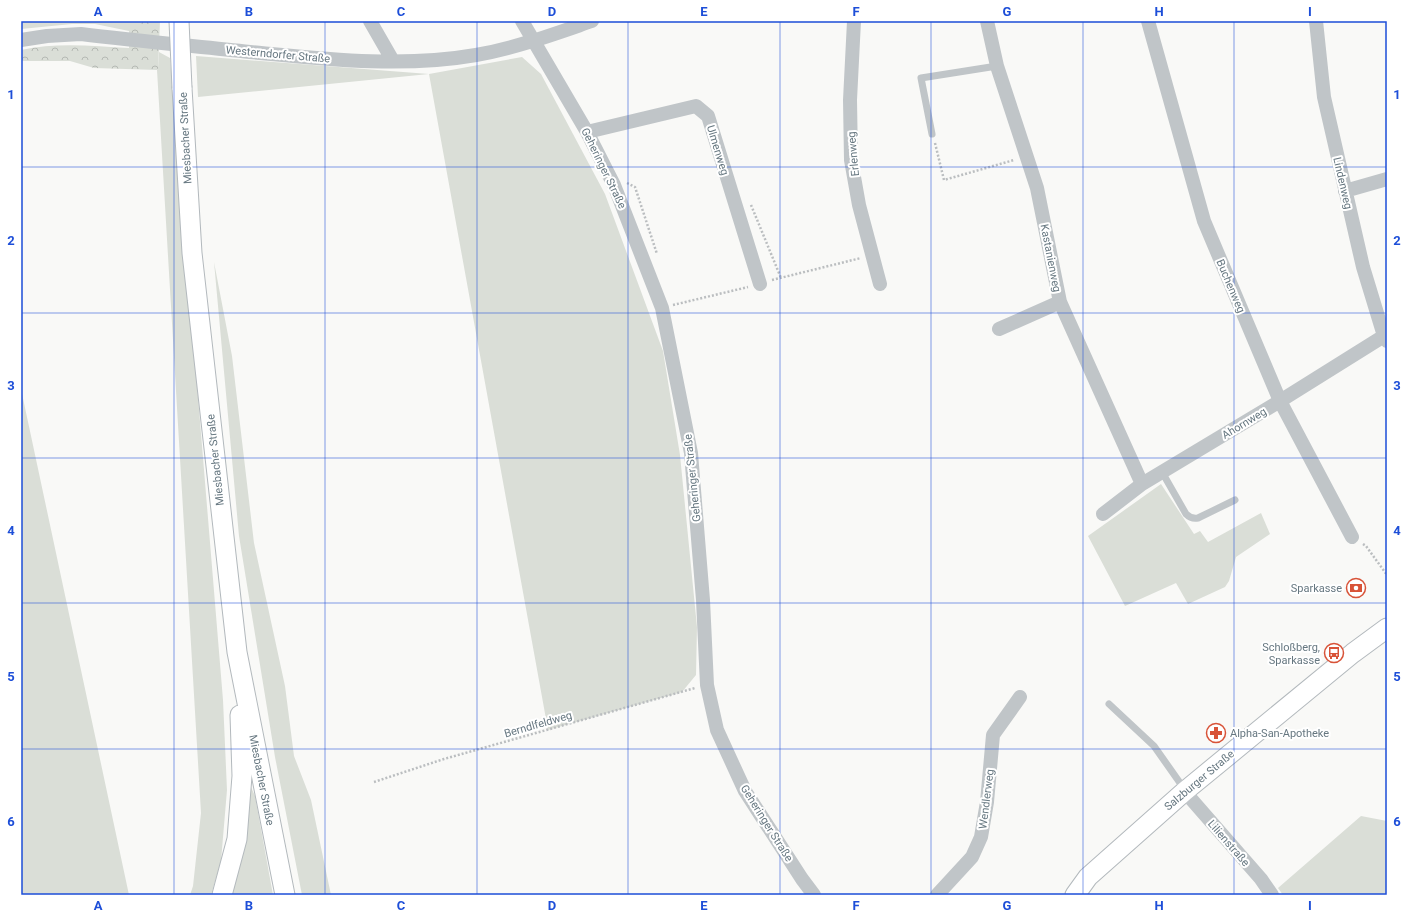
<svg xmlns="http://www.w3.org/2000/svg" width="1408" height="916" font-family="Roboto,sans-serif">
	<style>
		.grass { fill: #daded7 }
		.forest { fill: url(#forest-crowns) }
		.lines { fill: none; stroke-linecap: round; stroke-linejoin: round }
		.secondary-casing { stroke: #b3b9bd; stroke-width: 21 }
		.path { stroke: #bbbec0; stroke-width: 2.5; stroke-dasharray: 2 2; stroke-linecap: butt }
		.lane { stroke: #c0c5c8; stroke-width: 7 }
		.street { stroke: #c0c5c8; stroke-width: 14 }
		.secondary { stroke: #fff; stroke-width: 19 }
		.secondary-bridge-casing { stroke: #b3b9bd; stroke-width: 21; stroke-linecap: butt }
		.secondary-bridge { stroke: #fff; stroke-width: 19 }
		.grid { fill: none; stroke: #1d4ed8; stroke-width: 1; stroke-opacity: 0.55 }
		.labels { text-anchor: middle; stroke-width: 4; stroke-linejoin: round; paint-order: stroke }
		.street-label { font-size: 11px; fill: #667780; stroke: #fff }
		.poi-label { font-size: 11px; fill: #667780; stroke: #fff; text-anchor: end }
		.neatline { fill: none; stroke: #1d4ed8; stroke-width: 1.5 }
		.grid-label { font-size: 13px; text-anchor: middle; font-weight: bold; fill: #1d4ed8 }
	</style>
	<defs>
		<pattern id="forest-crowns" width="20" height="18" patternUnits="userSpaceOnUse"><rect width="20" height="18" fill="#daded7"/><path d="M2 6a3 3 0 1 1 6 0M12 15a3 3 0 1 1 6 0" fill="none" stroke="#b5b9b4"/></pattern>
	</defs>
	<rect width="100%" height="100%" fill="#f9f9f7"/>
	<path class="grass" d="M21 21H129V31L95 24H72L21 29Z
		M159 52 170 58 223 700 227 790 221 861 211 895H190L193 886 201 813 157 70 158 68Z
		M196 56 429 74 522 57 541 74 605 194 663 351 680 455 697 627 696 675 682 692 548 730 429 74 198 97Z
		M214 262 232 356 254 543 285 686 294 756 311 800 331 895H302L275 757 239 536Z
		M21 389 129 895H21Z
		M1161 484 1194 534 1200 531 1208 542 1261 513 1270 534 1236 557 1229 581 1225 587 1188 604 1176 583 1125 606 1088 536Z
		M250 785 255 796 273 895H232Z
		M1361 816 1387 821V895H1283L1278 888Z"/>
	<path class="forest" d="M129 21H160L158 69 157 70 94 68 70 61H21V50C56 42 94 46 129 48Z"/>
	<g class="lines">
		<g class="secondary-casing">
			<path id="secondary" d="M182 88 192 253 237 652 285 895
				M222 895 237 839 242 776 240 715
				M1075 895 1088 877 1185 791 1353 653 1387 628"/>
		</g>
		<path class="path" d="M935 143 944 180 1014 160
			M627 183 635 187 657 254
			M751 205 781 278
			M772 280 861 258
			M673 305 748 287
			M1363 544 1366 546 1387 575
			M374 782 444 759 695 688"/>
		<path class="lane" d="M932 134 921 78 997 66
			M1162 472 1186 514C1190 518 1193 519 1198 518L1235 500
			M1109 704 1154 746 1185 790"/>
		<path class="street" d="M370 21 393 61
			M522 21 587 132 614 185 662 308 691 453 703 600 707 685 717 730 745 791 802 879 814 895
			M854 21 850 100 851 160 859 205 880 284
			M987 21 997 66 1037 188 1060 302 1142 484
			M1148 21 1204 221 1280 401 1352 537
			M1316 21 1324 97 1363 267 1384 336 1387 341
			M21 40 47 36 81 34C137 41 194 46 250 52 324 59 402 68 476 55 516 48 554 34 592 21
			M587 132 696 106 708 116 760 284
			M1345 191 1387 179
			M999 329 1060 302
			M1103 514 1142 484 1280 401 1384 336 1387 335
			M1185 791 1192 800 1261 879 1272 895
			M937 895 972 857 981 837 987 802 993 735 1020 697"/>
		<use href="#secondary" class="secondary"/>
		<g class="secondary-bridge-casing">
			<path id="secondary-bridge" d="M179 21 182 88"/>
		</g>
		<use href="#secondary-bridge" class="secondary-bridge"/>
	</g>
	<path class="grid" d="M174 21V895M325 21V895M477 21V895M628 21V895M780 21V895M931 21V895M1083 21V895M1234 21V895M21 167H1387M21 313H1387M21 458H1387M21 603H1387M21 749H1387"/>
	<defs>
		<g id="bank-ring" transform="scale(1)"><circle r="9.5" fill="#fff" stroke="#d85338" stroke-width="1.5"/><path d="M-6-4H6V4H-6ZM0-2.3a2.3 2.3 0 1 0 0 4.6a2.3 2.3 0 1 0 0-4.6Z" fill="#d85338"/></g>
		<g id="bus-ring" transform="scale(1)"><circle r="9.5" fill="#fff" stroke="#d85338" stroke-width="1.5"/><path d="M-5-6H5V4H4V6H2V4H-2V6H-4V4H-5ZM-3.5-4V0h7V-4ZM-3.5 1.2v1.5H-2V1.2ZM2 1.2v1.5H3.5V1.2Z" fill="#d85338"/></g>
		<g id="pharmacy-ring" transform="scale(1)"><circle r="9.5" fill="#fff" stroke="#d85338" stroke-width="1.5"/><path d="M-2-6h4v4h4v4h-4v4h-4v-4h-4v-4h4Z" fill="#d85338"/></g>
	</defs>
	<g fill-rule="evenodd">
		<use href="#bank-ring" x="1356" y="588"/>
		<use href="#bus-ring" x="1334" y="653"/>
		<use href="#pharmacy-ring" x="1216" y="733"/>
	</g>
	<g class="labels">
		<g class="street-label">
			<text transform="translate(278 54) rotate(5)" y="4">Westerndorfer Straße</text>
			<text transform="translate(185 138) rotate(-93)" y="4">Miesbacher Straße</text>
			<text transform="translate(718 150) rotate(73)" y="4">Ulmenweg</text>
			<text transform="translate(853 154) rotate(-95)" y="4">Erlenweg</text>
			<text transform="translate(604 168) rotate(64)" y="4">Geheringer Straße</text>
			<text transform="translate(1343 183) rotate(77)" y="4">Lindenweg</text>
			<text transform="translate(1051 258) rotate(79)" y="4">Kastanienweg</text>
			<text transform="translate(1231 286) rotate(67)" y="4">Buchenweg</text>
			<text transform="translate(1244 423) rotate(-31)" y="4">Ahornweg</text>
			<text transform="translate(215 460) rotate(-96)" y="4">Miesbacher Straße</text>
			<text transform="translate(692 478) rotate(-96)" y="4">Geheringer Straße</text>
			<text transform="translate(538 724) rotate(-16)" y="4">Berndlfeldweg</text>
			<text transform="translate(262 780) rotate(79)" y="4">Miesbacher Straße</text>
			<text transform="translate(1199 780) rotate(-40)" y="4">Salzburger Straße</text>
			<text transform="translate(986 799) rotate(-83)" y="4">Wendlerweg</text>
			<text transform="translate(767 823) rotate(58)" y="4">Geheringer Straße</text>
			<text transform="translate(1229 843) rotate(49)" y="4">Lilienstraße</text>
		</g>
		<g class="poi-label">
			<text x="1342" y="592">Sparkasse</text>
			<text x="1320" y="651">Schloßberg,<tspan x="1320" dy="13">Sparkasse</tspan></text>
			<text x="1230" y="737" text-anchor="start">Alpha-San-Apotheke</text>
		</g>
	</g>
	<rect width="1408" height="916" fill="none" stroke="#ffffff" stroke-width="44"/>
	<rect x="22" y="22" width="1364" height="872" class="neatline"/>
	<g class="grid-label">
		<text x="98" y="16">A</text>
		<text x="249" y="16">B</text>
		<text x="401" y="16">C</text>
		<text x="552" y="16">D</text>
		<text x="704" y="16">E</text>
		<text x="856" y="16">F</text>
		<text x="1007" y="16">G</text>
		<text x="1159" y="16">H</text>
		<text x="1310" y="16">I</text>
		<text x="11" y="99">1</text>
		<text x="1397" y="99">1</text>
		<text x="11" y="245">2</text>
		<text x="1397" y="245">2</text>
		<text x="11" y="390">3</text>
		<text x="1397" y="390">3</text>
		<text x="11" y="535">4</text>
		<text x="1397" y="535">4</text>
		<text x="11" y="681">5</text>
		<text x="1397" y="681">5</text>
		<text x="11" y="826">6</text>
		<text x="1397" y="826">6</text>
		<text x="98" y="910">A</text>
		<text x="249" y="910">B</text>
		<text x="401" y="910">C</text>
		<text x="552" y="910">D</text>
		<text x="704" y="910">E</text>
		<text x="856" y="910">F</text>
		<text x="1007" y="910">G</text>
		<text x="1159" y="910">H</text>
		<text x="1310" y="910">I</text>
	</g>
</svg>
